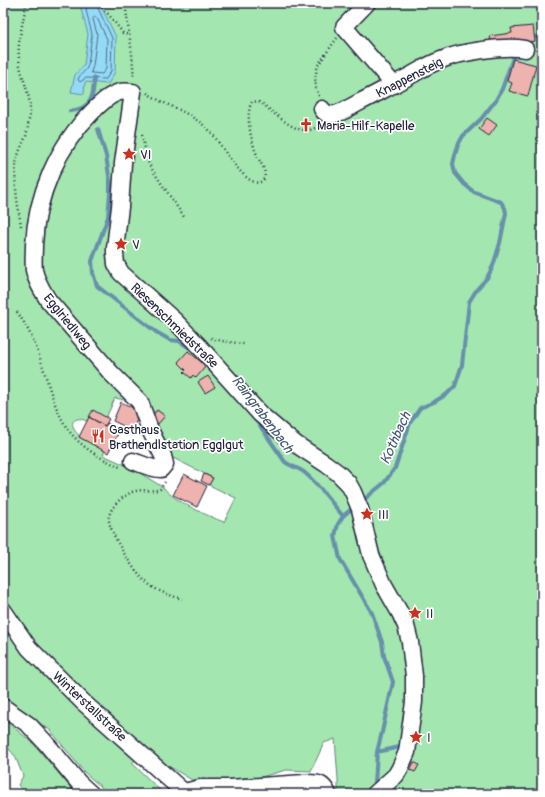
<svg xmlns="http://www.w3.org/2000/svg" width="545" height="797" font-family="Pangolin,sans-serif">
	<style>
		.green { fill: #a3e6b0; stroke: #628476; fill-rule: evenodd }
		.water { fill: #94daf6; stroke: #6690ab }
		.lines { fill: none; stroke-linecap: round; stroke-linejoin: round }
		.shore { stroke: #506c86; stroke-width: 1 }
		.stream { stroke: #6690ab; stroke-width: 4 }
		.building { fill: #eeb3ae; stroke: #22223b }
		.minor-casing { stroke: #22223b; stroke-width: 19 }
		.path { stroke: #22223b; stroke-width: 2.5; stroke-dasharray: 1 3; stroke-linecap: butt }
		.minor { stroke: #fff; stroke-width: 16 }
		.labels { text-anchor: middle; stroke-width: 3.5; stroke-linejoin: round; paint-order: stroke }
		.street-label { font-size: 13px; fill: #22223b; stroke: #fff }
		.poi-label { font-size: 13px; fill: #22223b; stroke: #fff; text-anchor: start }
		.water-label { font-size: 14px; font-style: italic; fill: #445973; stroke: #fff }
	</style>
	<rect width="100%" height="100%" fill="#fff"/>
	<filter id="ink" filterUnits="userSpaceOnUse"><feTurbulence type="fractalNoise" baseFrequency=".025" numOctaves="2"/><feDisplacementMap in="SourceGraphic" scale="8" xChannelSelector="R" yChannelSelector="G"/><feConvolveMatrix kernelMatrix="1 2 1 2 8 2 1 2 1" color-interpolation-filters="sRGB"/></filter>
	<g filter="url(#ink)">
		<path class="green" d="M3 3H542V794H338V779L335 739 324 743 311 771 286 770 240 783 192 780 150 755 139 757 132 763 164 794H109L84 772 50 730 3 699ZM115 398C129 401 143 405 155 412L157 410 165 416 156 426C166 434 163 449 173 458L213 478 209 485 236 498 224 522C210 517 172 500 164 488L132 468 103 455 105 451 79 437V435C75 432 68 422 77 419 81 418 83 420 87 421 93 421 100 419 106 418Z
			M3 719 32 742 76 794H26L18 785 23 776 15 756 3 742Z"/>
		<path class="water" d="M85 3H97L100 4 116 37 115 72 108 84 85 82 84 94 71 92 75 75 84 65 88 34 81 9Z"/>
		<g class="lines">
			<path class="shore" d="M88 3 86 10 92 34 88 65 87 68 79 77 78 80 80 82 86 78 106 79 111 71 112 38 97 6V3
				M95 17 97 18 107 39 106 69 102 74 92 73 91 72 93 66 97 34 93 19Z"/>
			<path class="stream" d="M534 37 542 36
				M70 111C91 109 94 97 94 78
				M98 129 106 156 110 182V193L108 217 92 261 93 273 97 286 156 332 170 340 179 341 193 350
				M256 420 285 462C292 467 299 468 305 473 319 485 331 502 343 516
				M361 502 384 483 395 468 410 423 420 408 434 402 447 394 455 386 462 365 469 302 477 289 487 278 493 266 500 243 506 213 505 208 501 202 474 192 464 184 455 173 453 164 455 155 458 145 463 136 481 119 496 100 502 89 514 55
				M355 506 343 516 338 524 335 536 340 559 372 613 382 642 384 656 393 682 382 732 377 752 375 783 377 787
				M377 752 400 747"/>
		</g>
		<path class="building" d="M533 26 535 41 492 47 490 36 512 33 511 28Z
			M513 59 536 65 528 96 509 91 512 83 507 81Z
			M487 118 497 125 489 136 479 129Z
			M188 351 206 366 196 378 193 375 191 378 184 372 186 370 178 362Z
			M208 376 215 387 205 393 198 382Z
			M121 402 141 412 132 430 113 421Z
			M93 410 109 419 105 426 89 417Z
			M157 410 165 416 156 426 149 420Z
			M89 417 105 426 107 423 120 430 108 453 79 437Z
			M184 474 207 486 197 507 173 495Z
			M204 474 213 478 209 485 201 481Z
			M414 762 419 765 415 772 410 770Z"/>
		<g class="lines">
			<g class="minor-casing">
				<path id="minor" d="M367 3 344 27 394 85
					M322 109C325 114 330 115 335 114 344 112 352 106 360 102 376 94 392 85 408 77 419 71 429 64 441 60 460 52 505 45 525 49
					M133 461C142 464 151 469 161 469L165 464 163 456 150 430 140 402 111 373 48 300C42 290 36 281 34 270 33 262 34 253 34 245 36 196 58 145 93 111 100 104 110 94 120 92 124 91 129 92 133 92L123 163 120 207 115 248V254L116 264 121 273 175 321 199 346 260 414 287 437 297 445 326 464 338 473 348 483 353 492 360 509 371 555 384 585 400 613 406 626 410 642 414 676V702L407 752 400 768 396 775 375 794
					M3 610 29 648 84 703 186 794
					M3 707 29 725 45 742 79 783 91 794
					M185 792 200 788H229L305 783C317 783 322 782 328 794"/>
			</g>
			<path class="path" d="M125 3 132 54 134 78
				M99 5 109 15 123 33 129 35
				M147 93C151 96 156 98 160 101 178 109 196 117 210 131 219 140 247 192 262 181 266 178 265 171 263 167 260 161 257 156 255 150 251 139 245 113 252 102 254 102 256 101 258 102 263 103 267 108 271 111 284 121 304 140 320 124
				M319 96 316 88 315 77 318 65 337 38
				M142 135 146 154 148 162 153 171 184 217
				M21 226C18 206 14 185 16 165 17 155 22 145 26 136 28 128 29 119 30 112 31 93 20 76 19 58 17 40 24 21 26 3
				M17 312C27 326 35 342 40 358 49 385 56 419 76 439 89 452 104 460 120 467
				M211 338 222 341 244 344
				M165 482 160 489 157 490C149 491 141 489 132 492 123 496 112 505 109 516 106 529 135 573 146 582 156 591 169 595 182 599"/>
			<use href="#minor" class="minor"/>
		</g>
	</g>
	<defs>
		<g id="church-bare" transform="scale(1.08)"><path d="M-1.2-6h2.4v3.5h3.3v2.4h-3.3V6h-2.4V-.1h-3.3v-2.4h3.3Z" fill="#c8321e" stroke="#fff" stroke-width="2.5" paint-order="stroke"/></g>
		<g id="sight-bare" transform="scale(1.08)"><path d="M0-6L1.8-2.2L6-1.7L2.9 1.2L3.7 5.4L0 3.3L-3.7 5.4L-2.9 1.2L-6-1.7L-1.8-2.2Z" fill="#c8321e" stroke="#fff" stroke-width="2.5" paint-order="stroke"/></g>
		<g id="restaurant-bare" transform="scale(1.08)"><path d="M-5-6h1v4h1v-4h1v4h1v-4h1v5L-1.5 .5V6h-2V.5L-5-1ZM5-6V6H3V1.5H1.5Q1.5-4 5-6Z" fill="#c8321e" stroke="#fff" stroke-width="2.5" paint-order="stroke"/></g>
	</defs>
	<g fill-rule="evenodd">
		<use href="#church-bare" x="306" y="125"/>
		<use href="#sight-bare" x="129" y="154"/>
		<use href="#sight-bare" x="121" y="244"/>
		<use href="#restaurant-bare" x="98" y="436"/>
		<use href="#sight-bare" x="367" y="514"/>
		<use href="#sight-bare" x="415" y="613"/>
		<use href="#sight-bare" x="416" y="737"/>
	</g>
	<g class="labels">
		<g class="street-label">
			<text transform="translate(409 77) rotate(-27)" y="5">Knappensteig</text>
			<text transform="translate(68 321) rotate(51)" y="5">Egglriedlweg</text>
			<text transform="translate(175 325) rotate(44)" y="5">Riesenschmiedstraße</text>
			<text transform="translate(90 706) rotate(43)" y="5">Winterstallstraße</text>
		</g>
		<g class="poi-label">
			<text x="317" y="130">Maria-Hilf-Kapelle</text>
			<text x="140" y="159">VI</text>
			<text x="132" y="249">V</text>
			<text x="109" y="434">Gasthaus<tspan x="109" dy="15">Brathendlstation Egglgut</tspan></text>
			<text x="378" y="519">III</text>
			<text x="426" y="618">II</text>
			<text x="427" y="742">I</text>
		</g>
		<g class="water-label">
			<text transform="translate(263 414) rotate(53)" y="5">Raingrabenbach</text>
			<text transform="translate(395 438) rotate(-66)" y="5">Kothbach</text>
		</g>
	</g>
	<rect width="545" height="797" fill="none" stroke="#fff" stroke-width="16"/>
	<rect x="8" y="8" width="529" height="781" fill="none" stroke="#22223b" stroke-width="1.5" filter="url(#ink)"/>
</svg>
